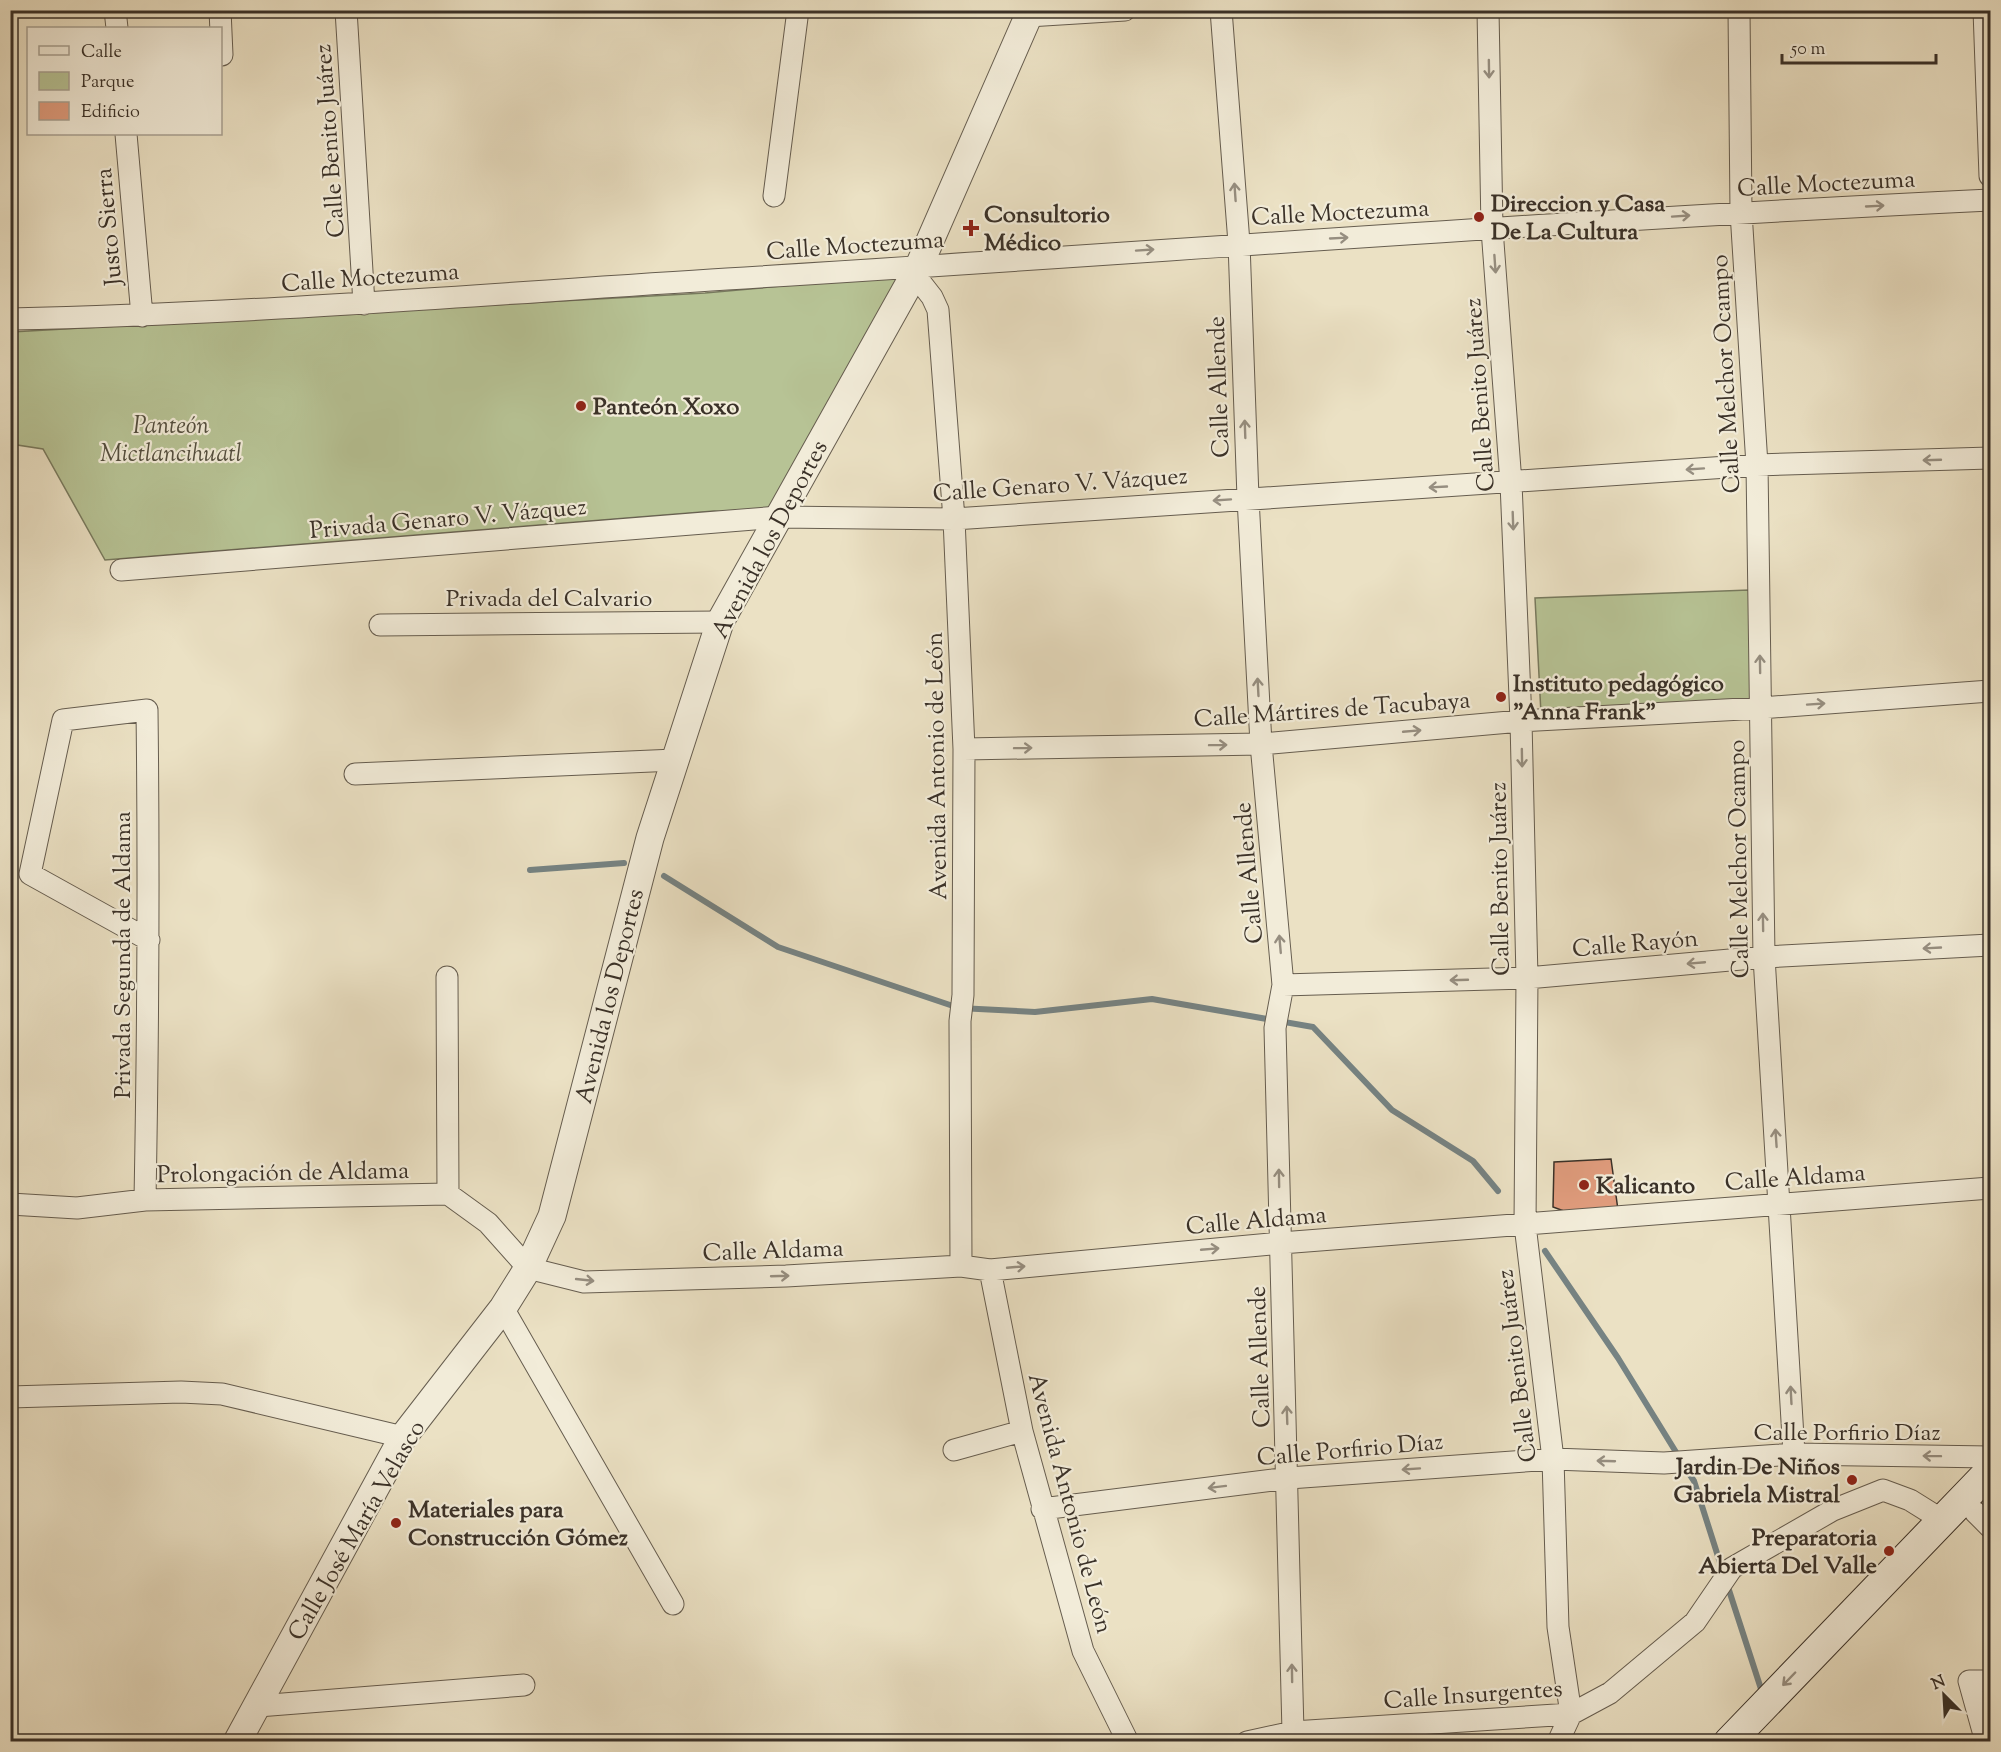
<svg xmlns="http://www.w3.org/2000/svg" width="2001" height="1752" font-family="'Sorts Mill Goudy',serif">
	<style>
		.green { fill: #b7c395; stroke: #787a5e; stroke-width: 1.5 }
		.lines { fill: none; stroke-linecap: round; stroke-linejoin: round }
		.stream { stroke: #768383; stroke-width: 6 }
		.building { fill: #e09c7d; stroke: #3a3128; stroke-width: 1.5 }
		.minor-casing { stroke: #665d4f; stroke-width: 23 }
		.tertiary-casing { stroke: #665d4f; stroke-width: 29 }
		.secondary-casing { stroke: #3a3128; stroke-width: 32 }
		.minor { stroke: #f2ecd9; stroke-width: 21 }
		.tertiary { stroke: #f2ecd9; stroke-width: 27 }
		.secondary { stroke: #f2ecd9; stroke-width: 30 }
		.oneway { stroke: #968e80 }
		.poi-dot { fill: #8f2418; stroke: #f2ecd9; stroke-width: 2 }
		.labels { text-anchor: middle; stroke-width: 4.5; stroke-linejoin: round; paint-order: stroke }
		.street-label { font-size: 24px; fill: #3a3128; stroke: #f2ecd9 }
		.poi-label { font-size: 24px; font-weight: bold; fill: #3a3128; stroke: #f2ecd9; text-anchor: start }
		.park-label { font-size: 24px; font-style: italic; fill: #534e3e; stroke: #f2ecd9 }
	</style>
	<rect width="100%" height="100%" fill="#ebe1c4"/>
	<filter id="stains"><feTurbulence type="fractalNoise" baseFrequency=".00333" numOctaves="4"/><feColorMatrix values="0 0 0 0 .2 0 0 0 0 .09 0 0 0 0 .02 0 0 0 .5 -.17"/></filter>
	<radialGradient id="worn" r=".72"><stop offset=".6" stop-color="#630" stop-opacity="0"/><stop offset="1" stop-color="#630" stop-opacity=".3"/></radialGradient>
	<path class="green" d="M914 274 779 517 714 511 105 560 43 449 11 444V332L705 293Z
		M1749 590 1753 702 1541 714 1535 598Z"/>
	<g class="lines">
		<path class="stream" d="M530 870 624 863
			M664 876 778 947 959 1008 1035 1012 1152 999 1313 1027 1392 1110 1473 1161 1498 1191
			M1545 1251 1618 1358 1679 1457
			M1684 1466 1694 1481 1723 1572
			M1727 1584 1762 1692"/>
	</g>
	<path class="building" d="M1611 1159 1618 1210 1572 1214 1553 1207 1554 1162Z"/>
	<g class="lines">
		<g class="minor-casing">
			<path id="minor" d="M115 10 117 28
				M220 10 222 55
				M346 10 364 304
				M1221 10 1239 243 1248 498 1261 744 1283 985 1275 1028 1293 1732
				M1488 10 1492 229 1511 483 1521 721 1527 978 1525 1225 1553 1459 1558 1627 1571 1714 1558 1742
				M1739 10 1741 212 1757 465 1764 957 1794 1454
				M1984 10 1990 176
				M1028 16 1125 10
				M126 134 142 316
				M774 196 798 10
				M914 274 932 297 938 310 954 519 964 749 963 995 960 1021 961 1266
				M10 319C250 314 488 294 727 279 1148 253 1569 220 1990 200
				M121 570 779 517 954 519 1757 465 1990 458
				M380 625 720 622
				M964 749 1261 744 1521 721 1761 708 1990 691
				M355 774 675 760
				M447 977 448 1194
				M1283 985 1527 978 1764 957 1990 945
				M145 1200C148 1037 149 873 147 710L63 720 30 874 149 940
				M10 1204 77 1208 145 1200 448 1194 488 1223 528 1268 584 1282 786 1276 961 1266 990 1270 1281 1243 1990 1188
				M990 1270 1022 1431 1083 1651 1128 1742
				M503 1308 673 1604
				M10 1397 181 1392 222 1394 403 1437
				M954 1450 1022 1431
				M1042 1509 1289 1478 1553 1459 1664 1463 1794 1454 1990 1457
				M1975 1512 1990 1527
				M258 1706 524 1685
				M1247 1742 1293 1732 1571 1714 1610 1693 1695 1622 1732 1568 1833 1510 1883 1490 1910 1500 1942 1520
				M1986 1742 1969 1681H1990"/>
		</g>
		<g class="tertiary-casing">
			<path id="tertiary" d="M237 1742 403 1437 503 1308 528 1268 552 1216 650 838 720 622 919 266 1031 10"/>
		</g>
		<g class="secondary-casing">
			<path id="secondary" d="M1729 1742 1990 1471"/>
		</g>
		<use href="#minor" class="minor"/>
		<use href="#tertiary" class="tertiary"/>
		<use href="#secondary" class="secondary"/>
	</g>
	<defs><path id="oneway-shaft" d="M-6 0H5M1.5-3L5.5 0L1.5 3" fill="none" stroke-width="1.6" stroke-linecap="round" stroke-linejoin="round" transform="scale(1.5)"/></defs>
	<g class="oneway">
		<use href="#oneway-shaft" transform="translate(1489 69) rotate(89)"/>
		<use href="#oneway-shaft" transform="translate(1235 192) rotate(-94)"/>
		<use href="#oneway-shaft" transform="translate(1875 206) rotate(-3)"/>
		<use href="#oneway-shaft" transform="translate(1681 216) rotate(-4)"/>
		<use href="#oneway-shaft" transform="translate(1339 238) rotate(-3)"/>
		<use href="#oneway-shaft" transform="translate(1145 250) rotate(-4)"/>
		<use href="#oneway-shaft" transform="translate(1495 264) rotate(86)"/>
		<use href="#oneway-shaft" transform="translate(1245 429) rotate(-92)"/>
		<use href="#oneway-shaft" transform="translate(1932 460) rotate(178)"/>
		<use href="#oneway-shaft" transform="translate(1695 469) rotate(176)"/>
		<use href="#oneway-shaft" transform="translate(1438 487) rotate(177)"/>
		<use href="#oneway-shaft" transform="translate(1222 500) rotate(176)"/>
		<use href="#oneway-shaft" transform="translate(1513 521) rotate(88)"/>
		<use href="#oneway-shaft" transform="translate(1760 664) rotate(-91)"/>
		<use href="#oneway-shaft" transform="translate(1258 687) rotate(-93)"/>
		<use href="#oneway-shaft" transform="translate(1816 704) rotate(-4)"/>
		<use href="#oneway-shaft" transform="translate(1412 731) rotate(-5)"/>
		<use href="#oneway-shaft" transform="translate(1218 745) rotate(-1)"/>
		<use href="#oneway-shaft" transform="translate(1023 748) rotate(-1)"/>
		<use href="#oneway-shaft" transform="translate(1522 758) rotate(89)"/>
		<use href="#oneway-shaft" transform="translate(1763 922) rotate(-91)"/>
		<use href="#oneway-shaft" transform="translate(1280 944) rotate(-95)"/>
		<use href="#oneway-shaft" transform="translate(1932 948) rotate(177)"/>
		<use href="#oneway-shaft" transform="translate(1696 963) rotate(175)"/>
		<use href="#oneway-shaft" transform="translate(1459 980) rotate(178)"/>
		<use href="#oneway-shaft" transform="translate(1776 1138) rotate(-94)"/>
		<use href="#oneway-shaft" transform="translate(1279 1178) rotate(-91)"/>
		<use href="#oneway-shaft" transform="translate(1210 1249) rotate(-5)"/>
		<use href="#oneway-shaft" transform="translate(1016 1267) rotate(-5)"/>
		<use href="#oneway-shaft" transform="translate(780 1276) rotate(-2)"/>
		<use href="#oneway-shaft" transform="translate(585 1280) rotate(6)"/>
		<use href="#oneway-shaft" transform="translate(1791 1395) rotate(-93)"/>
		<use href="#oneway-shaft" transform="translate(1287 1415) rotate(-92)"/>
		<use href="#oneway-shaft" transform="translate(1932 1456) rotate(-179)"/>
		<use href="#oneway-shaft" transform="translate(1606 1461) rotate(-178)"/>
		<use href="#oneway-shaft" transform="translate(1411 1469) rotate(176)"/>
		<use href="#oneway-shaft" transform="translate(1217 1487) rotate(173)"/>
		<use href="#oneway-shaft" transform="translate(1292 1673) rotate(-91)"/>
		<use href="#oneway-shaft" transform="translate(1789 1679) rotate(134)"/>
	</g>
	<g class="poi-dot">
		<circle cx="1479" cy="217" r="6"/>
		<path d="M968 219h6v6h6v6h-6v6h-6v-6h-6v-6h6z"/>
		<circle cx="581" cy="406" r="6"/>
		<circle cx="1501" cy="697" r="6"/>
		<circle cx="1584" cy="1185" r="6"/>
		<circle cx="1852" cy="1480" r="6"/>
		<circle cx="396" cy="1523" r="6"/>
		<circle cx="1889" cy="1551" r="6"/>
	</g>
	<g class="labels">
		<g class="street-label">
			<text transform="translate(329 141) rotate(-94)" y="8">Calle Benito Juárez</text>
			<text transform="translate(1826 183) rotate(-3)" y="8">Calle Moctezuma</text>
			<text transform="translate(1340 212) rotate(-3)" y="8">Calle Moctezuma</text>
			<text transform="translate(108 227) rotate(-95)" y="8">Justo Sierra</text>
			<text transform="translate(855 245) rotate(-4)" y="8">Calle Moctezuma</text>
			<text transform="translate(370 277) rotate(-4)" y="8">Calle Moctezuma</text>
			<text transform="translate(1725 374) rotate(-93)" y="8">Calle Melchor Ocampo</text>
			<text transform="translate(1218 387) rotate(-92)" y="8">Calle Allende</text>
			<text transform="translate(1479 395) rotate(-94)" y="8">Calle Benito Juárez</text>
			<text transform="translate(1060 484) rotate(-4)" y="8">Calle Genaro V. Vázquez</text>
			<text transform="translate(448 518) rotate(-5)" y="8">Privada Genaro V. Vázquez</text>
			<text transform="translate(769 539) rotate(-62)" y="8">Avenida los Deportes</text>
			<text x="549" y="606">Privada del Calvario</text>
			<text transform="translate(1332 709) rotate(-4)" y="8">Calle Mártires de Tacubaya</text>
			<text transform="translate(936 766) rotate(-91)" y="8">Avenida Antonio de León</text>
			<text transform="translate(1738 859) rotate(-91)" y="8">Calle Melchor Ocampo</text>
			<text transform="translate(1248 873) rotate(-95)" y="8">Calle Allende</text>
			<text transform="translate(1499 879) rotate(-91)" y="8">Calle Benito Juárez</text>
			<text transform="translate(1635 943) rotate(-5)" y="8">Calle Rayón</text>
			<text transform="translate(122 955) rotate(-90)" y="8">Privada Segunda de Aldama</text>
			<text transform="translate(609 996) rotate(-76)" y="8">Avenida los Deportes</text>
			<text transform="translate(283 1172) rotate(-1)" y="8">Prolongación de Aldama</text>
			<text transform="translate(1795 1177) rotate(-4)" y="8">Calle Aldama</text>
			<text transform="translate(1256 1220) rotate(-5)" y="8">Calle Aldama</text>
			<text transform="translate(773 1250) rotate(-2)" y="8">Calle Aldama</text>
			<text transform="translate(1259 1357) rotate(-92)" y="8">Calle Allende</text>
			<text transform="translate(1516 1366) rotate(-97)" y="8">Calle Benito Juárez</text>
			<text x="1847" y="1440">Calle Porfirio Díaz</text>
			<text transform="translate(1350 1449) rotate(-5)" y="8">Calle Porfirio Díaz</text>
			<text transform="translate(1071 1503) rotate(75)" y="8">Avenida Antonio de León</text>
			<text transform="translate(356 1530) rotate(-60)" y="8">Calle José María Velasco</text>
			<text transform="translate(1473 1694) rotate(-4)" y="8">Calle Insurgentes</text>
		</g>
		<g class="poi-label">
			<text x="1491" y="211">Direccion y Casa<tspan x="1491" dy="28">De La Cultura</tspan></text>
			<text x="984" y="222">Consultorio<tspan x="984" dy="28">Médico</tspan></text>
			<text x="593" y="414">Panteón Xoxo</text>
			<text x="1513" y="691">Instituto pedagógico<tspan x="1513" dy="28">"Anna Frank"</tspan></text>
			<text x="1596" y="1193">Kalicanto</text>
			<text x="1840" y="1474" text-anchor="end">Jardin De Niños<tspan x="1840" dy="28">Gabriela Mistral</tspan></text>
			<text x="408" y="1517">Materiales para<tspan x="408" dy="28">Construcción Gómez</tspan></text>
			<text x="1877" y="1545" text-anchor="end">Preparatoria<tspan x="1877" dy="28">Abierta Del Valle</tspan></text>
		</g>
		<g class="park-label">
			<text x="171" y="433">Panteón<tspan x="171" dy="28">Mictlancihuatl</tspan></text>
		</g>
	</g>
	<rect width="2001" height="1752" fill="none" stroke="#ebe1c4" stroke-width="36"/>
	<rect x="12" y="12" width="1977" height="1728" fill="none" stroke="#3a3128" stroke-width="3"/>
	<rect x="18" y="18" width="1965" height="1716" fill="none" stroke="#3a3128" stroke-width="1.5"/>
	<rect x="27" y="27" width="195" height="108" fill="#f2ecd9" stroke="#a8a192" stroke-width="1.5"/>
	<rect x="39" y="46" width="30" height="9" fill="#f2ecd9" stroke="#a8a192" stroke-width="1.5"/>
	<text x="81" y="57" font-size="18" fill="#3a3128">Calle</text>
	<rect x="39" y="72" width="30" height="18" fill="#b7c395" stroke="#a8a192" stroke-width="1.5"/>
	<text x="81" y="87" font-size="18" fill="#3a3128">Parque</text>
	<rect x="39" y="102" width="30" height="18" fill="#e09c7d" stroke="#a8a192" stroke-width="1.5"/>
	<text x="81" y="117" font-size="18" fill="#3a3128">Edificio</text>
	<g transform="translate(1944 1695) rotate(336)" stroke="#f2ecd9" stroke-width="4.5" paint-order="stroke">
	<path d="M0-4.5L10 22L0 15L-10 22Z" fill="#3a3128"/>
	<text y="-9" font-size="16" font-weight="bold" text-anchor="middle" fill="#3a3128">N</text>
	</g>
	<path d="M1782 54v9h154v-9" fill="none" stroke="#3a3128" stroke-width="3"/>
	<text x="1791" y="54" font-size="18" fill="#3a3128" stroke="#f2ecd9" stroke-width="4.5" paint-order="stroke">50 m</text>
	<rect width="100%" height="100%" filter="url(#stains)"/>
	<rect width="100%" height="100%" fill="url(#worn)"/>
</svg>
